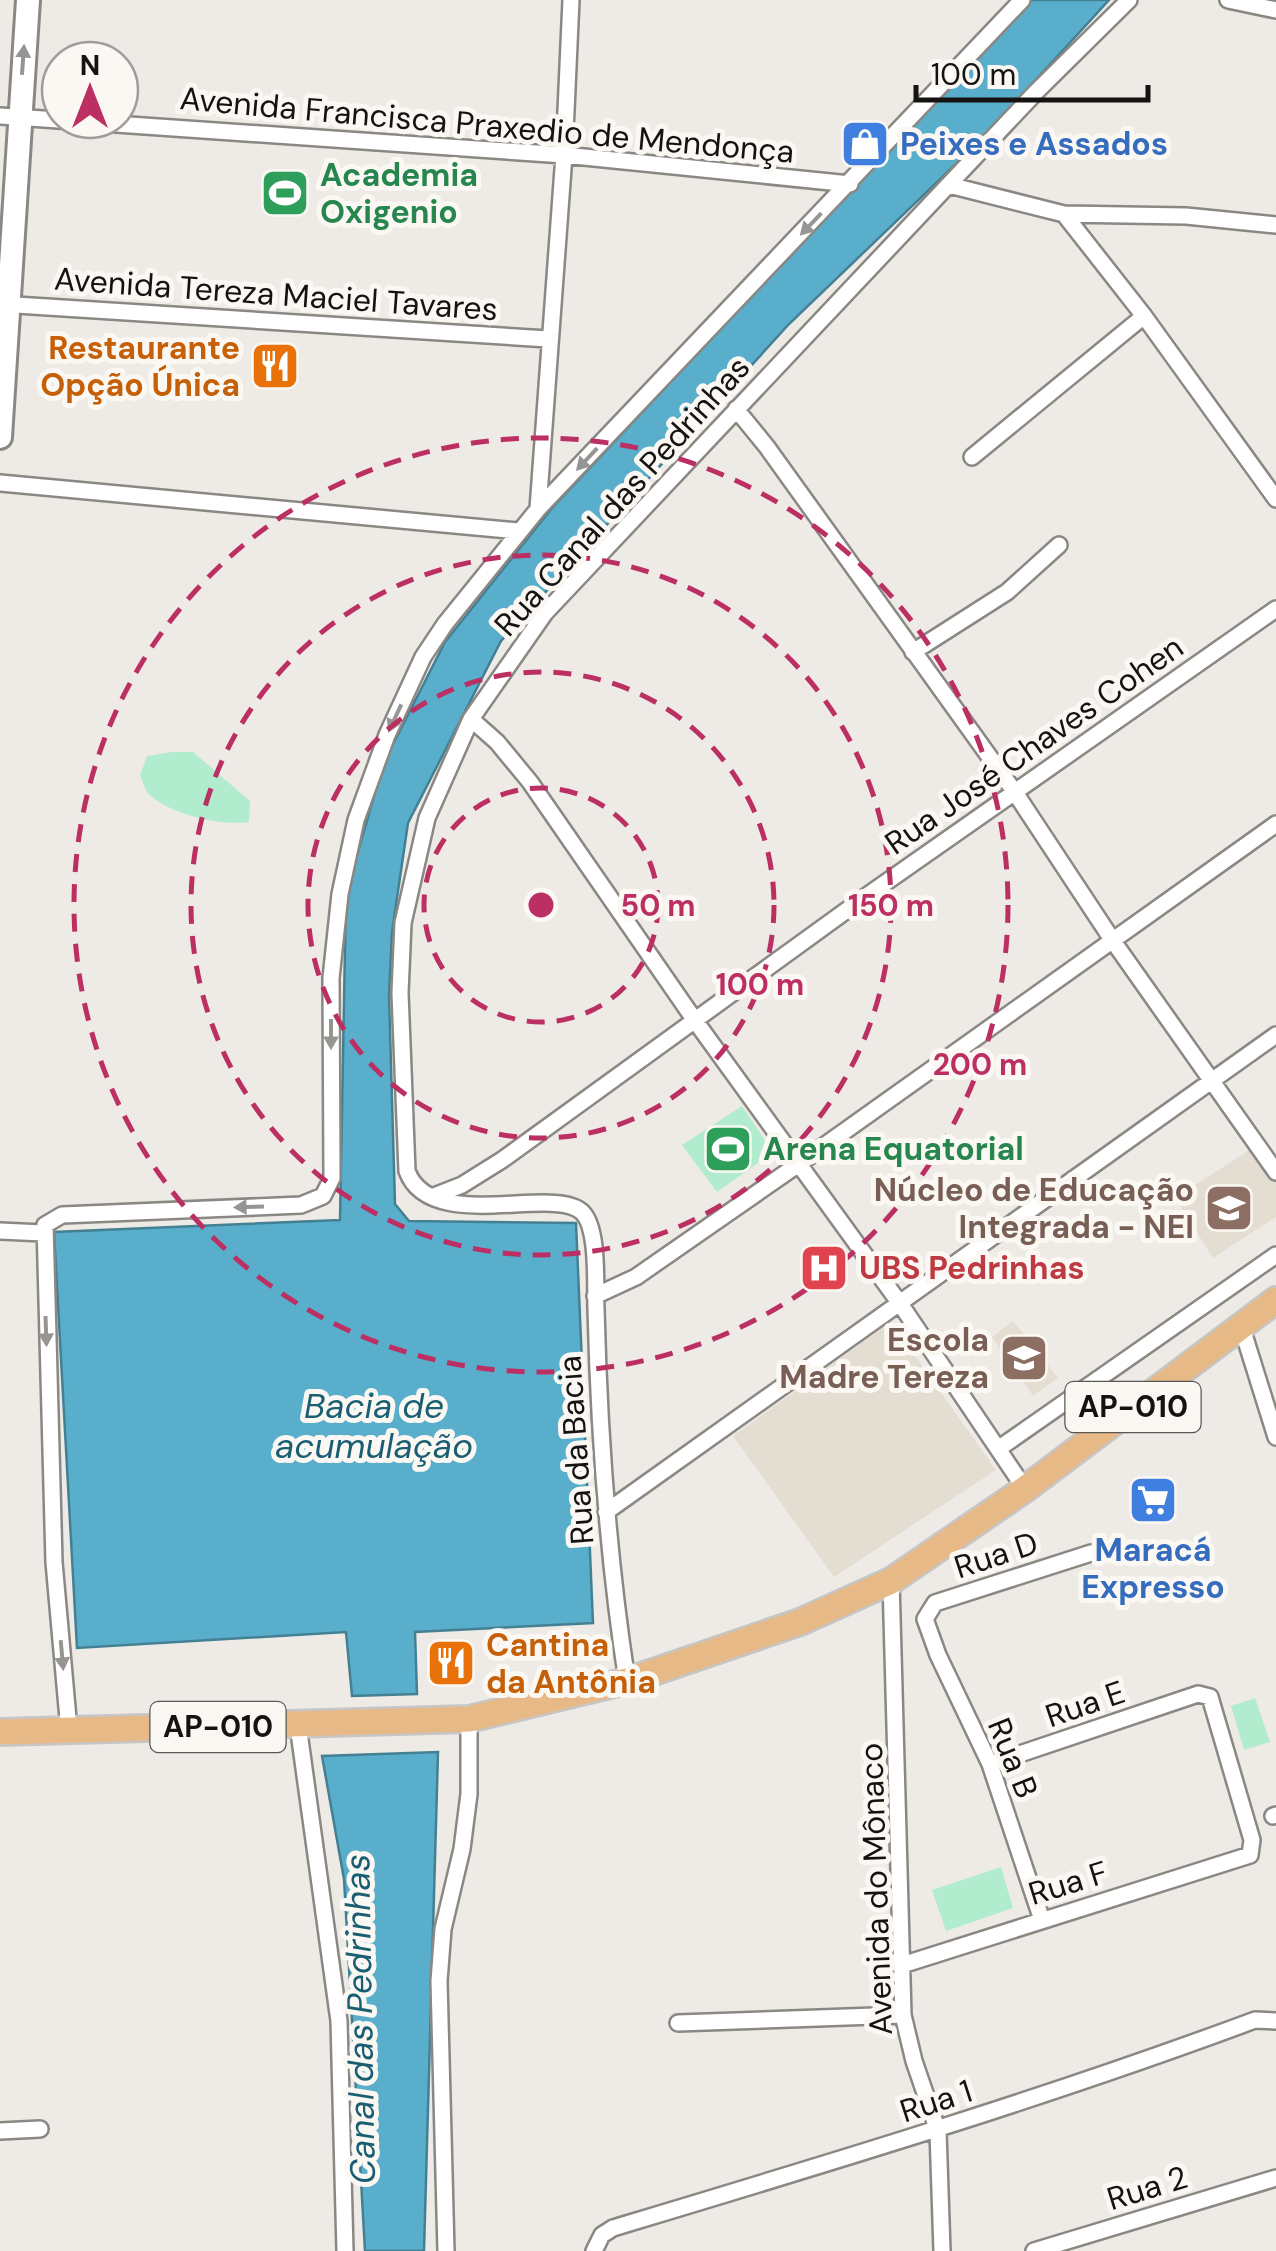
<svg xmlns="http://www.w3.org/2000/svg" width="1276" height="2251" font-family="'DM Sans',sans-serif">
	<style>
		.built { fill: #e4ddd2 }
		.green { fill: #b0eccd }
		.water { fill: #58aecb; stroke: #448093; stroke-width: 2.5 }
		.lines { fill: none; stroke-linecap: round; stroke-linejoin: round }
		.street-casing { stroke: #8b8884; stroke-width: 20 }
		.secondary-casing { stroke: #8b8884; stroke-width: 28 }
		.primary-casing { stroke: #c7c6c6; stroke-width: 30 }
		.street { stroke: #fff; stroke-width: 15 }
		.secondary { stroke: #fff; stroke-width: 22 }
		.primary { stroke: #e6b986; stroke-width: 25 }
		.oneway { fill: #959594 }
		.ring { fill: none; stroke: #bc2f63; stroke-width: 5; stroke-dasharray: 18 12 }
		.labels { text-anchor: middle; stroke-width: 10; stroke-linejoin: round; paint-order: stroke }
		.shield { fill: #fbf8f3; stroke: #595855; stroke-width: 2.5 }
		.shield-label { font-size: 30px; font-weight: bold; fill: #141311 }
		.street-label { font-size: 32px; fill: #141311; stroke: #fbf8f3 }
		.shop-label { font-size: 32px; font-weight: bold; fill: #366cbe; stroke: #fbf8f3; text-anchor: start }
		.leisure-label { font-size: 32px; font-weight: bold; fill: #27864d; stroke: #fbf8f3; text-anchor: start }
		.food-label { font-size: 32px; font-weight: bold; fill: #c56008; stroke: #fbf8f3; text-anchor: end }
		.education-label { font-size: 32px; font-weight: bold; fill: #785e54; stroke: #fbf8f3; text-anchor: end }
		.health-label { font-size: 32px; font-weight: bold; fill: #be3a42; stroke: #fbf8f3; text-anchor: start }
		.water-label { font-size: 35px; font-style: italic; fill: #195e72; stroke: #fbf8f3 }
		.centre { fill: #bc2f63; stroke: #fbf8f3; stroke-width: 5 }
		.ring-label { font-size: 30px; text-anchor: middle; font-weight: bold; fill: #bc2f63; stroke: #fbf8f3; stroke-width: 10; stroke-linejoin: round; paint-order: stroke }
	</style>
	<rect width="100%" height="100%" fill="#eeebe6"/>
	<path class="built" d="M1251 1149 1276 1182V1217L1213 1258 1175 1198Z
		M1013 1321 1058 1378 1033 1396 992 1337Z
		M891 1322 996 1470 834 1577 733 1436Z"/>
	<path class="green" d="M172 752H193L250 801 249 822C223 826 172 815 151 796 145 791 143 782 140 775L147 756Z
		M742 1106 773 1152 717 1192 682 1145Z
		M1255 1698 1270 1742 1244 1750 1231 1706Z
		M1001 1867 1013 1908 946 1931 932 1890Z"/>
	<path class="water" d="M1031 0H1109L980 141 789 324 501 641 408 823 392 932 389 995 395 1204 409 1221 576 1223 593 1623 415 1632 417 1694 352 1696 346 1632 77 1648 54 1232 340 1220 346 893 384 762 445 642 552 508Z
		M438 1752 424 2251H365L344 1879 322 1756Z"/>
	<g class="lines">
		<g class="street-casing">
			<path id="street" d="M1228 0 1276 10
				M0 116 564 155 850 184
				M949 185 1064 214 1186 216 1276 225
				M1064 214 1144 316 1276 499
				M0 304 548 339
				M736 409 767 447 1014 791 1113 941 1276 1172
				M972 457 1144 316
				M0 483 518 531
				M538 509 564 155 571 0
				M913 652 1007 592 1059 545
				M471 719 497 742 530 782 696 1022 901 1305 1025 1489
				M434 1196 462 1185 502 1160 865 897 1276 609
				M0 1231 43 1233
				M595 1296 636 1277 800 1163 1276 824
				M1241 1325 1276 1437
				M998 1449 1276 1255
				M606 1512 1276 1035
				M891 1581 903 2015 914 2061 938 2131 942 2251
				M627 1681C608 1558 599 1434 596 1309 595 1286 599 1228 582 1212 554 1185 430 1234 407 1171L400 993 403 923 427 818 471 719 545 613 1037 91 1129 0
				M298 1725 339 2021 345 2251
				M69 1730 54 1562 45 1225 62 1215 301 1205 323 1196 332 1178 331 978 340 894 356 820 387 735 423 657 445 624 538 509 1022 0
				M1273 1816 1276 1815
				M1042 1920 990 1764 938 1655 925 1619 935 1603 1091 1553
				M902 1965 1250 1855 1252 1840 1210 1697 1198 1694 990 1764
				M678 2023 903 2015
				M0 2131 40 2129
				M446 2251 439 1981 443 1929 462 1849 469 1794V1719
				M594 2251 602 2235 613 2228C829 2163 1043 2099 1255 2020L1276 2021
				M1034 2251 1276 2178"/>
		</g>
		<g class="secondary-casing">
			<path id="secondary" d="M0 437 28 0"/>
		</g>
		<g class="primary-casing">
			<path id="primary" d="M0 1732 469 1719 627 1681 800 1622 891 1581 1025 1489 1276 1300"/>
		</g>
		<use href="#street" class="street"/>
		<use href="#secondary" class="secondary"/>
		<use href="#primary" class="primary"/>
	</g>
	<defs><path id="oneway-solid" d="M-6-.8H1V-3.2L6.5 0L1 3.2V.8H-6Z" transform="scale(2.5)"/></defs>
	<g class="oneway">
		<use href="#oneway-solid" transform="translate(23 60) rotate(-86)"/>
		<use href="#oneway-solid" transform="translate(811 224) rotate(134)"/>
		<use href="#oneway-solid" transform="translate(587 459) rotate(133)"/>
		<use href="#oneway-solid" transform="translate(395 718) rotate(115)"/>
		<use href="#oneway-solid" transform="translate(331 1034) rotate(90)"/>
		<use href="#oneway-solid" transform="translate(249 1207) rotate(178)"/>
		<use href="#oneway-solid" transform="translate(46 1331) rotate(88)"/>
		<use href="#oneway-solid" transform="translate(62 1655) rotate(85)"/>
	</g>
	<g class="ring">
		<circle cx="541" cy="905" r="117"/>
		<circle cx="541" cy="905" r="233"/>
		<circle cx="541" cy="905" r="350"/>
		<circle cx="541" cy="905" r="467"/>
	</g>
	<defs>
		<g id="shop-square" transform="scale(2.5)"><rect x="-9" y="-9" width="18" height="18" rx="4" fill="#3f7fe0" stroke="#fbf8f3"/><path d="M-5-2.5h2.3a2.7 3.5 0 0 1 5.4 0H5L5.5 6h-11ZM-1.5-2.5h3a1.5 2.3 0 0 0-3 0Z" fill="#fff"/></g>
		<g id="stadium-square" transform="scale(2.5)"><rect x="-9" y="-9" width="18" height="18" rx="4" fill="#2e9e5b" stroke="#fbf8f3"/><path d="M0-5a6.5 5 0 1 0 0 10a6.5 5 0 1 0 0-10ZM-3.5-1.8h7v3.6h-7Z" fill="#fff"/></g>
		<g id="restaurant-square" transform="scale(2.5)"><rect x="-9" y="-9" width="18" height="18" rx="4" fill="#e8710a" stroke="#fbf8f3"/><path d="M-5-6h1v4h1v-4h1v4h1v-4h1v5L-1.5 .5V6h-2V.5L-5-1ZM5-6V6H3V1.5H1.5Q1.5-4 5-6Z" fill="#fff"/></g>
		<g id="school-square" transform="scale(2.5)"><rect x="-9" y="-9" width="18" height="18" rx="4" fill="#8d6e63" stroke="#fbf8f3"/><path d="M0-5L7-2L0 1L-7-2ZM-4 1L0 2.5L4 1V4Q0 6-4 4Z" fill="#fff"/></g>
		<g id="hospital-square" transform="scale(2.5)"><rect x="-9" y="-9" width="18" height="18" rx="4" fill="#e0444e" stroke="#fbf8f3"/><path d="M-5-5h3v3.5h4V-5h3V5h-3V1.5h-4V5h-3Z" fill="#fff"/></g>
		<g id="supermarket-square" transform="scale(2.5)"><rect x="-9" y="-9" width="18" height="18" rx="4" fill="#3f7fe0" stroke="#fbf8f3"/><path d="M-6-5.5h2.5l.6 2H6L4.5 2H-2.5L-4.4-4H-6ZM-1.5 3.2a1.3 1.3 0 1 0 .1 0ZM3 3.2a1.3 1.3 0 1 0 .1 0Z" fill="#fff"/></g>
	</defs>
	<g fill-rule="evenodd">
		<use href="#shop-square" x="865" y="144"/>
		<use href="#stadium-square" x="285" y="193"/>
		<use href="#restaurant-square" x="275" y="366"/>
		<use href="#stadium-square" x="728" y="1149"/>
		<use href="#school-square" x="1229" y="1208"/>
		<use href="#hospital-square" x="824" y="1268"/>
		<use href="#school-square" x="1024" y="1358"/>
		<use href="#supermarket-square" x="1153" y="1500"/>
		<use href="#restaurant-square" x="451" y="1663"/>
	</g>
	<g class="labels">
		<g class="shield">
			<rect x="1065.5" y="1382" width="135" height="50" rx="8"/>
			<rect x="150.5" y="1702" width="135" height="50" rx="8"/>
		</g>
		<g class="shield-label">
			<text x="1133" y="1417">AP-010</text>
			<text x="218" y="1737">AP-010</text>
		</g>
		<g class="street-label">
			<text transform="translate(487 125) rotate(5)" y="11">Avenida Francisca Praxedio de Mendonça</text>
			<text transform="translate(276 294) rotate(4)" y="11">Avenida Tereza Maciel Tavares</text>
			<text transform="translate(622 496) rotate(-48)" y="11">Rua Canal das Pedrinhas</text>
			<text transform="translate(1034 745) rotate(-35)" y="11">Rua José Chaves Cohen</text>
			<text transform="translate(576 1450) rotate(-94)" y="11">Rua da Bacia</text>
			<text transform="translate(996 1555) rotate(-18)" y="11">Rua D</text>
			<text transform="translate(1085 1704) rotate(-19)" y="11">Rua E</text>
			<text transform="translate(1013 1758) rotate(68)" y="11">Rua B</text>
			<text transform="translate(1068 1883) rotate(-17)" y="11">Rua F</text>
			<text transform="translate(876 1889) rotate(-92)" y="11">Avenida do Mônaco</text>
			<text transform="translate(936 2101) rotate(-18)" y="11">Rua 1</text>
			<text transform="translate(1147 2188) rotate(-17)" y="11">Rua 2</text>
		</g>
		<g class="shop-label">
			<text x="900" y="155">Peixes e Assados</text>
			<text x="1153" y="1561" text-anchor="middle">Maracá<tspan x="1153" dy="37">Expresso</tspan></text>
		</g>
		<g class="leisure-label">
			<text x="320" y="186">Academia<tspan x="320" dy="37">Oxigenio</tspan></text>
			<text x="763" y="1160">Arena Equatorial</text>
		</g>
		<g class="food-label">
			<text x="240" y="359">Restaurante<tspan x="240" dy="37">Opção Única</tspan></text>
			<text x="486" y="1656" text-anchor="start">Cantina<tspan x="486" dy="37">da Antônia</tspan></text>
		</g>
		<g class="education-label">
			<text x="1194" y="1201">Núcleo de Educação<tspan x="1194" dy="37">Integrada - NEI</tspan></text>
			<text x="989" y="1351">Escola<tspan x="989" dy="37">Madre Tereza</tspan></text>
		</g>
		<g class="health-label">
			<text x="859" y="1279">UBS Pedrinhas</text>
		</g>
		<g class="water-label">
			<text x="374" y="1418">Bacia de<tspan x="374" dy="40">acumulação</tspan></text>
			<text transform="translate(360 2019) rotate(-91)" y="12">Canal das Pedrinhas</text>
		</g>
	</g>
	<circle cx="541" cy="905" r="15" class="centre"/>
	<g class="ring-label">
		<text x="658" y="916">50 m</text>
		<text x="891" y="916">150 m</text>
		<text x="760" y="995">100 m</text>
		<text x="980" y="1075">200 m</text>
	</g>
	<g transform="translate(90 90)"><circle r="48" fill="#fbf8f3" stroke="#9f9c99" stroke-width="2.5"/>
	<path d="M0-8L18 38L0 25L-18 38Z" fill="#bc2f63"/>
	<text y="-15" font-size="28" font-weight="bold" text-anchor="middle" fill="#141311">N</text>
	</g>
	<path d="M916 85v15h232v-15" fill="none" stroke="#141311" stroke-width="5"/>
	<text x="931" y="85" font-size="30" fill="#141311" stroke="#fbf8f3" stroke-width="8" paint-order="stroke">100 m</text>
</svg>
